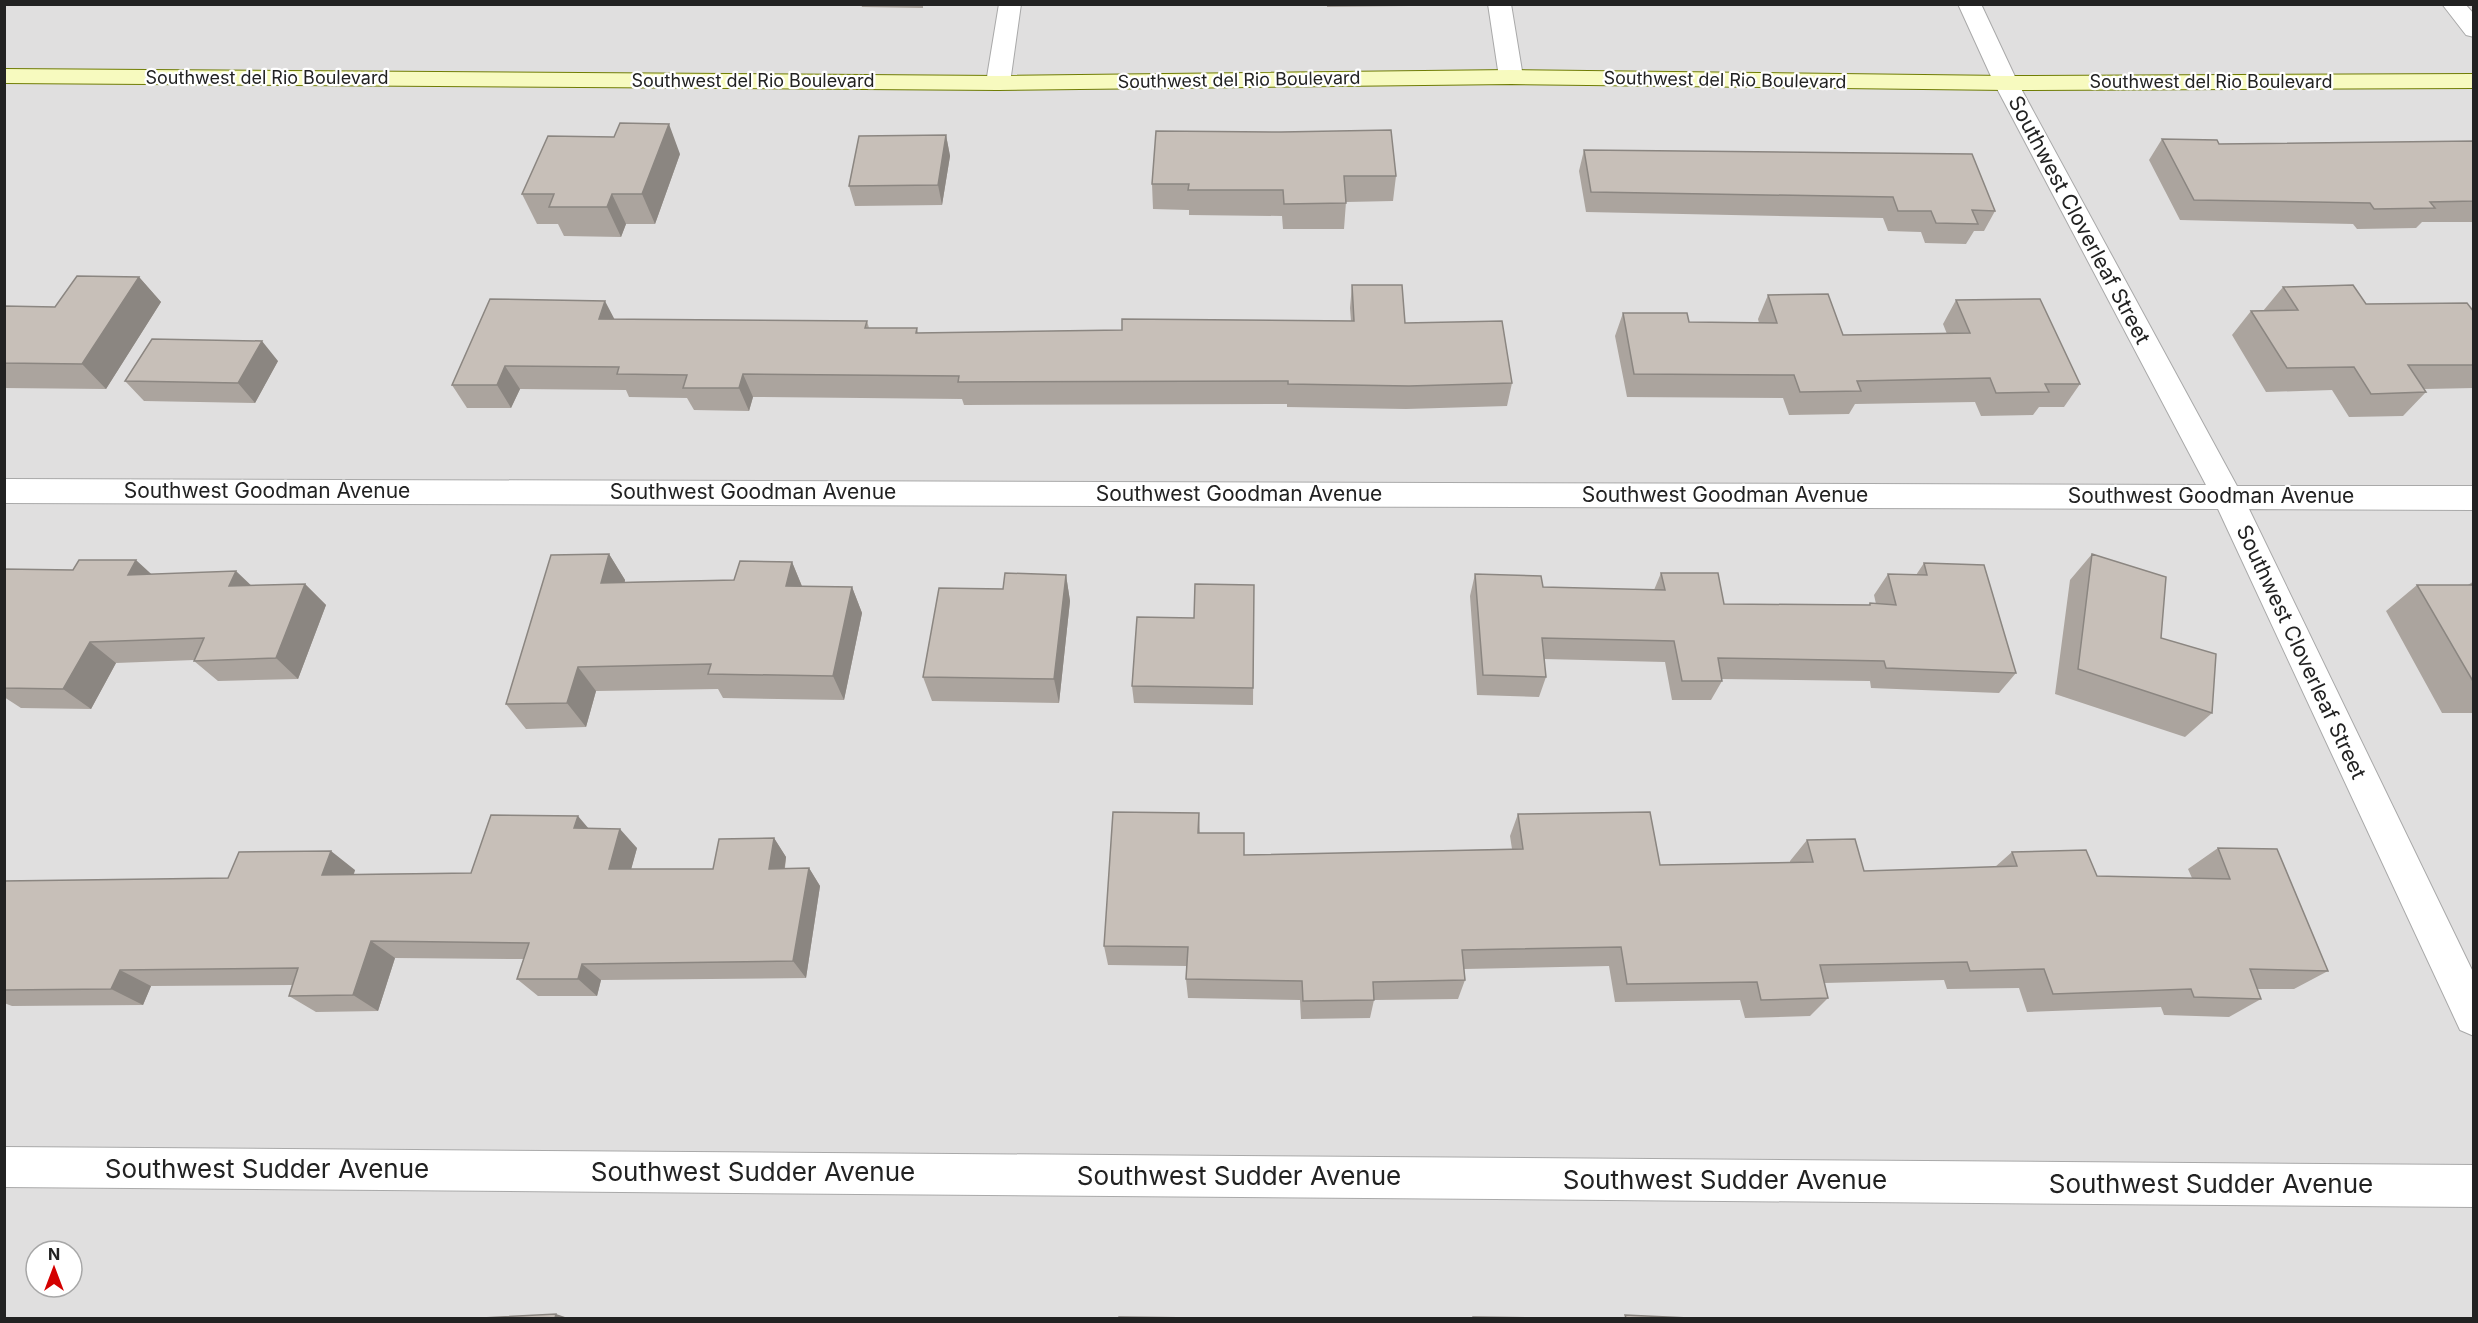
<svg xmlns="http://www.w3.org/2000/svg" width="2478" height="1323" font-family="Inter,sans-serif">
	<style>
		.residential { fill: #e0dfdf; fill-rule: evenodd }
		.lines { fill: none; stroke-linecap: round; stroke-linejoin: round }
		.street-casing { stroke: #a9a9a9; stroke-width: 2 }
		.secondary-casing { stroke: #707d05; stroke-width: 2 }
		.street { fill: #fff; fill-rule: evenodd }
		.secondary { fill: #f7fabf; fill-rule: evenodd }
		.wall { fill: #aba49e }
		.shaded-wall { fill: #8b8681 }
		.building { fill: #c7bfb8; stroke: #8b8681; stroke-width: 1.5 }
		.labels { text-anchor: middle; stroke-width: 4.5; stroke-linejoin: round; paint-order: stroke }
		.far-street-label { font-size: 18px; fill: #222; stroke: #fff }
		.street-label { font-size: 21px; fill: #222; stroke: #fff }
		.near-street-label { font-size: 26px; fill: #222; stroke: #fff }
	</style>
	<rect width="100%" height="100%" fill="#f2efe9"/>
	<path class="residential" d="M5 5H2473V1318H5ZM36 1251H72V1287H36Z"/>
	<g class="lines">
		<g class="street-casing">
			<path id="street" d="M999 4H1021L1010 83 1007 88 998 90 989 88 986 83Z
				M1488 4H1511L1523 77 1519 82 1511 84 1503 82 1499 77Z
				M1958 4H1981L2018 83 2237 486H2474V510L2249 509 2474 974V1036L2460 1030 2218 509 4 503V479L2206 485 1994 83Z
				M2442 4H2465L2474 14V37L2466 35Z
				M4 1147 2474 1165V1207L4 1187Z"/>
		</g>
		<g class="secondary-casing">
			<path id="secondary" d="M4 69 998 76 1511 70 2006 76 2474 74V88L2006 90 1511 84 998 90 4 83Z"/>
		</g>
		<use href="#street" class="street"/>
		<use href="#secondary" class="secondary"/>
	</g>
	<path class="wall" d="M861 4H923V8L862 7Z
		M1113 4H1168V5H1113Z
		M1327 4H1409V6L1327 7Z
		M1281 132 1396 176 1393 201 1346 202 1344 229H1283L1282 216 1189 215V210L1153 209 1152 184Z
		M946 135 950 156 942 205 855 206 849 186Z
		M2162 139 2219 144 2474 141V222H2422L2416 228 2357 229 2353 224 2180 220 2149 160Z
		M1584 150 1995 211 1984 231H1974L1966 244 1925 243 1921 232 1888 231 1883 218 1586 212 1579 171Z
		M680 154 655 224H626L621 237 564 236 558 224H537L522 194Z
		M139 277 161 302 106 389 4 388V306L55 307Z
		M1352 285 1405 323 1512 383 1507 406 1406 409 1287 407V404L964 405 962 399 753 397 749 411 694 410 687 398 629 397 626 390 520 389 511 408H467L452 385 615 319 867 321 869 328H917L918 333 1122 330 1351 321 1350 308Z
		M2283 287 2366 304 2474 312V388L2424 389 2426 392 2403 416 2349 417 2332 390 2266 392 2232 335 2251 311H2263Z
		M1768 295 1843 335 1947 334 1943 324 1956 300 2080 384 2064 407H2039L2033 415 1981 416 1975 402 1855 404 1849 414 1789 415 1783 398 1627 397 1615 336 1623 313 1689 322 1759 323 1758 319Z
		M278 361 255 403 144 401 125 381Z
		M609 554 625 580V582L734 580 792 562 802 586 852 587 862 613 844 700 723 698 718 689 596 691 586 727 526 729 506 704Z
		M2092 554 2161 638 2212 713 2185 737 2055 694 2070 580Z
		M1924 563 2016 673 1999 693 1871 688 1870 681 1722 679V681L1711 700H1672L1665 662 1544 659 1546 677 1539 697 1477 695 1470 596 1475 574 1543 587 1654 590 1661 573 1724 604 1869 605 1870 603 1876 604 1874 595 1888 574 1916 575Z
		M4 569 151 574 251 586 305 584 326 605 298 679 218 681 194 661V660L116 663 91 709 21 708 4 697Z
		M1066 575 1070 601 1059 703 932 701 923 677Z
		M2474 581V713H2442L2386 611 2417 585H2468Z
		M1254 585 1253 705 1134 703 1132 686 1194 618Z
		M1199 813 1200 833 1244 855 1512 849 1510 836 1518 814 1660 865 1790 862V861L1807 840 1864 871 1995 867 2012 852 2097 876 2192 878 2188 869 2218 848 2328 971 2294 989H2257L2261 999 2229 1017 2164 1015 2161 1007 2027 1012 2019 988 1947 989 1944 980 1824 983 1828 998 1810 1016 1745 1018 1740 1000 1615 1002 1609 966 1464 969 1465 980 1458 999 1374 1000 1370 1018 1301 1019 1300 1000 1188 998 1186 979 1187 966 1108 965 1104 946Z
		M589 829 637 848 631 869H713L774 838 786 857 785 868H809L820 886 806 978 601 980 597 996H538L517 979 524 959 395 958 378 1011 316 1012 289 996 292 985 151 986 143 1005 12 1006 4 1003V880L6 881 228 878 355 870 354 874 471 873Z"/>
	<path class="shaded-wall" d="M669 124 680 154 655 224 642 194Z
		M946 135 950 156 942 205 938 185Z
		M612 194 626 224 621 237 607 207Z
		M139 277 161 302 106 389 82 364Z
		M605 301 617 324 599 319Z
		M262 341 278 361 255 403 238 383Z
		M505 366 520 389 511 408 497 385Z
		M743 374 753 397 749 411 739 388Z
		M609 554 625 580 618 609 601 583Z
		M136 560 160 582 128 575Z
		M792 562 803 589 786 586Z
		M236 571 258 592 229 586Z
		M1066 575 1070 601 1059 703 1054 679Z
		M305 584 326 605 298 679 276 658Z
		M852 587 862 613 844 700 833 676Z
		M90 642 116 663 91 709 63 689Z
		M578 667 596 691 586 727 567 703Z
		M578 816 595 836 574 828Z
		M620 829 637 848 626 888 609 869Z
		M774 838 786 857 782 887 769 869Z
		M331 851 355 870 347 893 322 875Z
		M809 868 820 886 806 978 793 961Z
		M371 941 395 958 378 1011 353 995Z
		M582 964 601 980 597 996 578 979Z
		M120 970 151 986 143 1005 111 989Z
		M556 1314 568 1318H555Z"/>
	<path class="building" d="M620 123 669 124 642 194H612L607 207H549L554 194H522L548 136 614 137Z
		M1391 130 1396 176H1344L1346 203 1284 204 1283 190H1188L1189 184H1152L1156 131 1281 132Z
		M946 135 938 185 849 186 859 136Z
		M2162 139 2217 140 2219 144 2474 141V201L2430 202 2435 208 2374 209 2370 203 2194 200Z
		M1584 150 1972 154 1995 211 1972 210 1978 224 1936 223 1931 211H1898L1893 197 1591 192Z
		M77 276 139 277 82 364 4 363V306L55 307Z
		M1352 285H1402L1405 323 1502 321 1512 383 1409 386 1288 384V381L958 382 959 376 743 374 739 388H683L687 375 617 374 619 367 505 366 497 385H452L490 299 605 301 599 319 867 321 865 328H917L916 333 1122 330V319L1354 321Z
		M2353 285 2366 304 2467 303 2474 312V365H2408L2426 392 2371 394 2354 367 2287 368 2251 311 2298 310 2283 287Z
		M1828 294 1843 335 1970 333 1956 300 2040 299 2080 384H2045L2049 392 1996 393 1990 378 1857 381 1861 391 1800 392 1794 375 1634 374 1623 313H1687L1689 322 1777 323 1768 295Z
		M152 339 262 341 238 383 125 381Z
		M609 554 601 583 734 580 740 561 792 562 786 586 852 587 833 676 708 674 711 664 578 667 567 703 506 704 551 555Z
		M2092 554 2166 577 2161 638 2216 654 2212 713 2078 669Z
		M79 560H136L128 575 236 571 229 586 305 584 276 658 194 661 204 638 90 642 63 689 4 688V569L73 570Z
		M1924 563 1984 565 2016 673 1886 668 1884 661 1718 658 1722 681H1682L1674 641 1542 638 1546 677 1483 675 1475 574 1541 576 1543 587 1665 590 1661 573H1718L1724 604 1870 605V603L1896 605 1888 574 1927 575Z
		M1005 573 1066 575 1054 679 923 677 939 588 1003 589Z
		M1195 584 1254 585 1253 688 1132 686 1137 617 1194 618Z
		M2417 585H2474V683Z
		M1113 812 1199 813 1198 833H1244V855L1523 849 1518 814 1650 812 1660 865 1813 862 1807 840 1855 839 1864 871 2017 866 2012 852 2086 850 2097 876 2230 879 2218 848 2277 849 2328 971 2250 969 2261 999 2194 997 2191 989 2053 994 2044 969 1970 971 1967 962 1820 965 1828 998 1761 1000 1757 982 1627 984 1621 947 1462 950 1465 980 1373 982 1374 1000 1303 1001 1302 981 1186 979 1188 947 1104 946Z
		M491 815 578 816 574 828 620 829 609 869H713L719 839 774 838 769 869 809 868 793 961 582 964 578 979H517L529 943 371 941 353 995 289 996 298 968 120 970 111 989 4 990V881L228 878 239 852 331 851 322 875 471 873Z
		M556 1314 555 1318H482Z
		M1625 1315 1689 1318H1626Z
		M1119 1317 1197 1318H1119Z
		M1473 1317 1545 1318H1473Z"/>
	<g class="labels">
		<g class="far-street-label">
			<text x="267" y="84">Southwest del Rio Boulevard</text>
			<text transform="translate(1239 80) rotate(-1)" y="6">Southwest del Rio Boulevard</text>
			<text transform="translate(1725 80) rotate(1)" y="6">Southwest del Rio Boulevard</text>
			<text x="753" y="87">Southwest del Rio Boulevard</text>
			<text x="2211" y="88">Southwest del Rio Boulevard</text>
		</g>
		<g class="street-label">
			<text transform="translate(2079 220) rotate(62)" y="7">Southwest Cloverleaf Street</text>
			<text x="267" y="498">Southwest Goodman Avenue</text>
			<text x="753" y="499">Southwest Goodman Avenue</text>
			<text x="1239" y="501">Southwest Goodman Avenue</text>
			<text x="1725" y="502">Southwest Goodman Avenue</text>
			<text x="2211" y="503">Southwest Goodman Avenue</text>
			<text transform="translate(2301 652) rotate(65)" y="7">Southwest Cloverleaf Street</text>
		</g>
		<g class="near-street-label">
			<text x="267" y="1178">Southwest Sudder Avenue</text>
			<text x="753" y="1181">Southwest Sudder Avenue</text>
			<text x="1239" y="1185">Southwest Sudder Avenue</text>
			<text x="1725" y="1189">Southwest Sudder Avenue</text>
			<text x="2211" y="1193">Southwest Sudder Avenue</text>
		</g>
	</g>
	<rect width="2478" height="1323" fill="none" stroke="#222222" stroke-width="12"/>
	<g transform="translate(54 1269)"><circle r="28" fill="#ffffff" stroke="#a7a7a7" stroke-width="1.5"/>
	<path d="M0-4.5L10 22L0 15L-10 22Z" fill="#d40000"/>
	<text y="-9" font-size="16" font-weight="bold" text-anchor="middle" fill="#222222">N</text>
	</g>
</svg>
